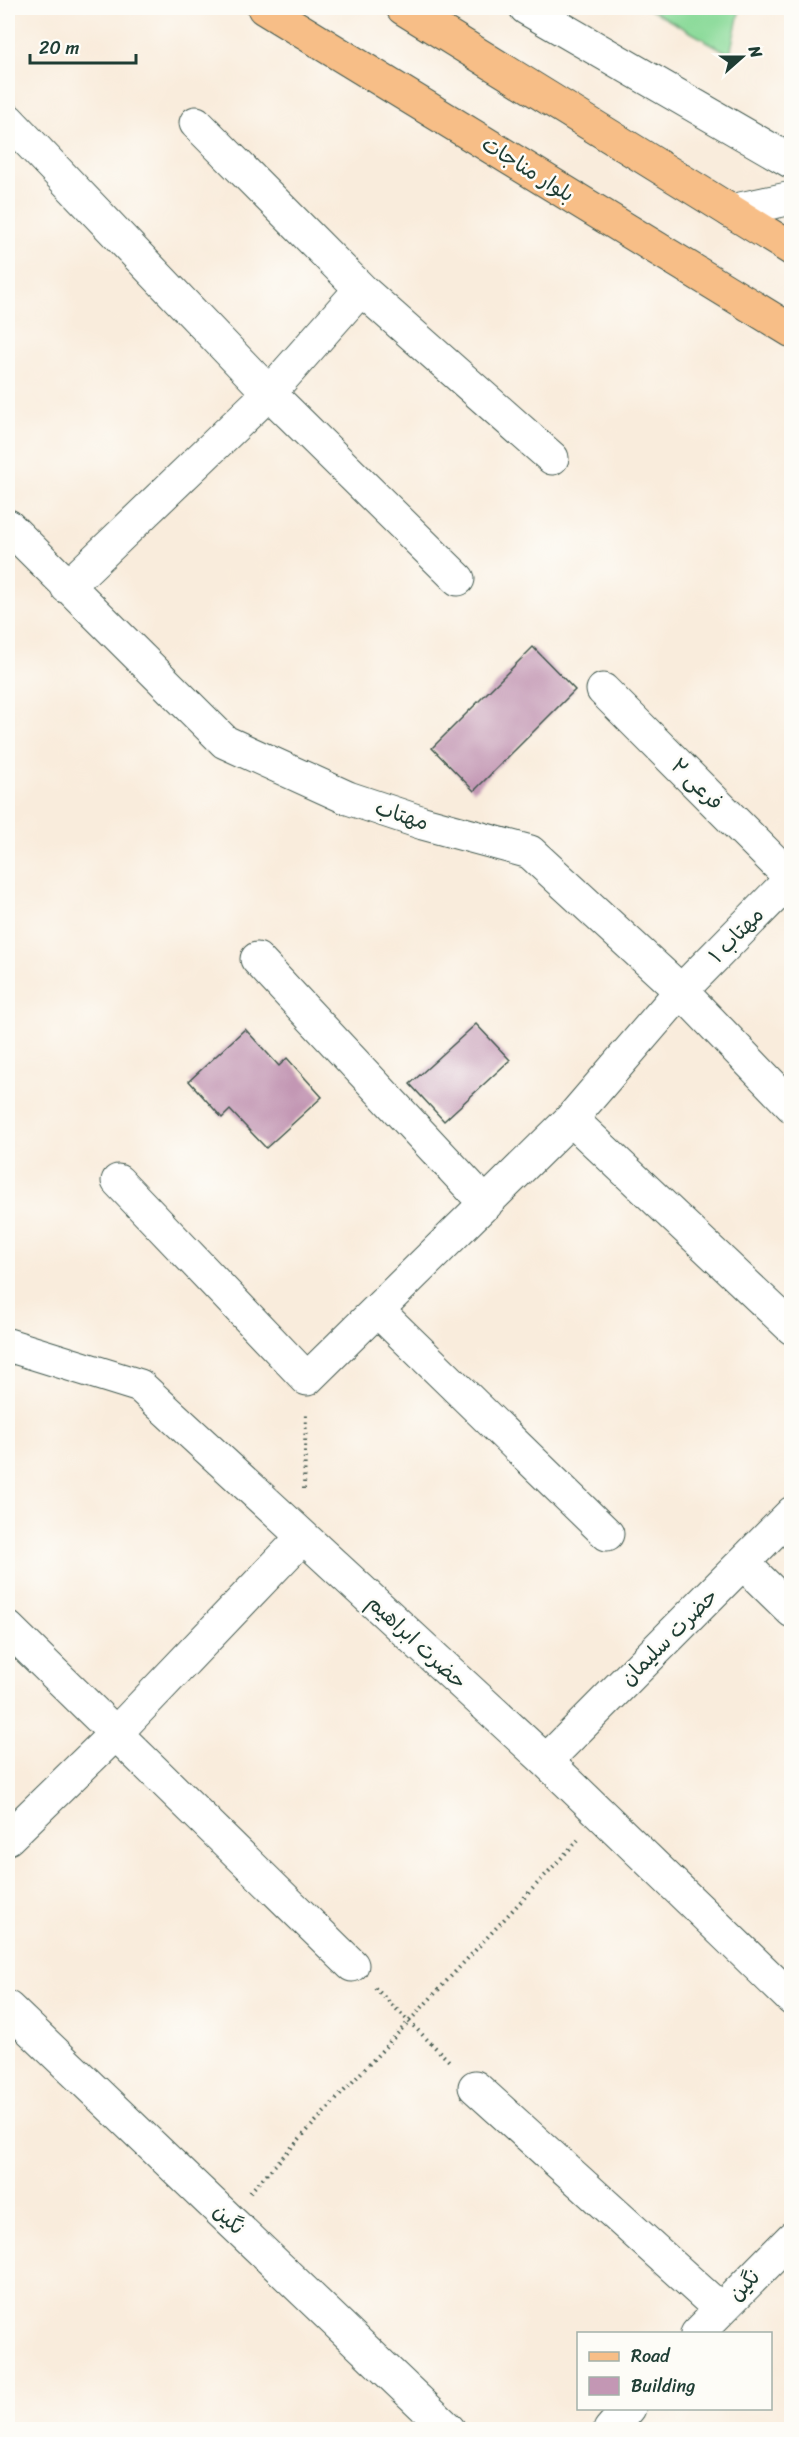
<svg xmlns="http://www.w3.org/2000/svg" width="799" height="2437" font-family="Sriracha,'Playpen Sans Arabic',sans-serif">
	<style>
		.green { fill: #8ada99; stroke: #548c66; stroke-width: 1.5 }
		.building { fill: #c397b4 }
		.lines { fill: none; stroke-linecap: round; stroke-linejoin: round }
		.minor-casing { stroke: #40574d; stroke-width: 35 }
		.major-casing { stroke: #40574d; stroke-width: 35 }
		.path { stroke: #40574d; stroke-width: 4; stroke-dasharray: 1.5 4.5; stroke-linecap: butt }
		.minor { stroke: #fff; stroke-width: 33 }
		.major { stroke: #f7be87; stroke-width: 33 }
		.labels { text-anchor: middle; stroke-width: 5; stroke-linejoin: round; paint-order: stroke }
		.street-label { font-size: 21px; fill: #1f3d34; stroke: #fdfcf7 }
	</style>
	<rect width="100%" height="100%" fill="#fdfcf7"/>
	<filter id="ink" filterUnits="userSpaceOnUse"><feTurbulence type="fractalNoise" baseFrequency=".0167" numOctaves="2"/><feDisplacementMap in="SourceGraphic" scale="12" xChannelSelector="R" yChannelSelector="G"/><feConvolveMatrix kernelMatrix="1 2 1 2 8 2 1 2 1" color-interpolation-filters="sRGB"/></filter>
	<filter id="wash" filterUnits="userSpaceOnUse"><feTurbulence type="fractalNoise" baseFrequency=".008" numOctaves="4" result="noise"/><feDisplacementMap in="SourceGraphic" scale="24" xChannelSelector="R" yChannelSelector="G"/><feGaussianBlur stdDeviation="1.35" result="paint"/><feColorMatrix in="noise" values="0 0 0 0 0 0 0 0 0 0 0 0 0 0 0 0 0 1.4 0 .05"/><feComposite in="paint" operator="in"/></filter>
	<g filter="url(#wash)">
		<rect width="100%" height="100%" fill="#f9ecdc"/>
		<path class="green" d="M647 8H740L730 54Z"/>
		<g id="blocks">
			<path class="building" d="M533 647 575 690 474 791 432 748Z
				M476 1024 510 1060 444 1121 410 1084Z
				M245 1029 279 1066 287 1058 322 1097 266 1148 230 1110 222 1118 189 1081Z"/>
		</g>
	</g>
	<g filter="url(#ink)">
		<use href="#blocks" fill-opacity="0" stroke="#40574d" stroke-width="1.5"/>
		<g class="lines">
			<g class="minor-casing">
				<path id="minor" d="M526 8 792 162
					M8 120 269 393 458 579
					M196 123 361 289
					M731 211 792 198
					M8 526 225 742 348 798 423 823 530 852 681 991 792 1106
					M67 587 269 393 361 289 552 458
					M603 690 791 878
					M257 959 486 1204
					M571 1119 792 1328
					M118 1181 307 1379 571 1119 681 991 792 878
					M378 1311 607 1534
					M8 1345 140 1386 546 1761 792 1999
					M743 1563 792 1611
					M8 1628 352 1965
					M546 1761 792 1513
					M8 1838 116 1733 303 1537
					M8 2008 449 2430
					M475 2087 720 2309
					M697 2334 792 2238
					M610 2430 629 2408"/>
			</g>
			<g class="major-casing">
				<path id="major" d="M264 8 792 331
					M403 8 792 249"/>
			</g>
			<path class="path" d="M304 1489 306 1413
				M375 1988 451 2063
				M250 2192 578 1840"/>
			<use href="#minor" class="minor"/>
			<use href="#major" class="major"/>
		</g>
	</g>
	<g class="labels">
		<g class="street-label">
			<text transform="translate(528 169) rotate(32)" y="7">بلوار مناجات</text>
			<text transform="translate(697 784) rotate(45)" y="7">فرعی ۲</text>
			<text transform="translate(402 815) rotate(18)" y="7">مهتاب</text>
			<text transform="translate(736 935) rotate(-46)" y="7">مهتاب ۱</text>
			<text transform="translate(669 1637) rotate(-45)" y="7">حضرت سلیمان</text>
			<text transform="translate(417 1642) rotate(43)" y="7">حضرت ابراهیم</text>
			<text transform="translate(229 2219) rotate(44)" y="7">نگین</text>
			<text transform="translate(744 2285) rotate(-45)" y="7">نگین</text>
		</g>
	</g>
	<rect width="799" height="2437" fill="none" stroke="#fdfcf7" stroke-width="30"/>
	<rect x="577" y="2332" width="195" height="78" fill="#fdfcf7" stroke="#a4b0a9" stroke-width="1.5"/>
	<rect x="589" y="2352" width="30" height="9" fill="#f7be87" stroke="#a4b0a9" stroke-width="1.5"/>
	<text x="631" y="2362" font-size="18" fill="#1f3d34">Road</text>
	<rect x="589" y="2377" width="30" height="18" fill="#c397b4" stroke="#a4b0a9" stroke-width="1.5"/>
	<text x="631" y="2392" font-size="18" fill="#1f3d34">Building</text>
	<g transform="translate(742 57) rotate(69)" stroke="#fdfcf7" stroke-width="4.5" paint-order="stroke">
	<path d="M0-4.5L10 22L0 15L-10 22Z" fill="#1f3d34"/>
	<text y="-9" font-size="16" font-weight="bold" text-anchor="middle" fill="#1f3d34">N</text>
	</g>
	<path d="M30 54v9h106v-9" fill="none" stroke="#1f3d34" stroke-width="3"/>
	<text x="39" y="54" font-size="18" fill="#1f3d34" stroke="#fdfcf7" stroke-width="4.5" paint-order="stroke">20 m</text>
</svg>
